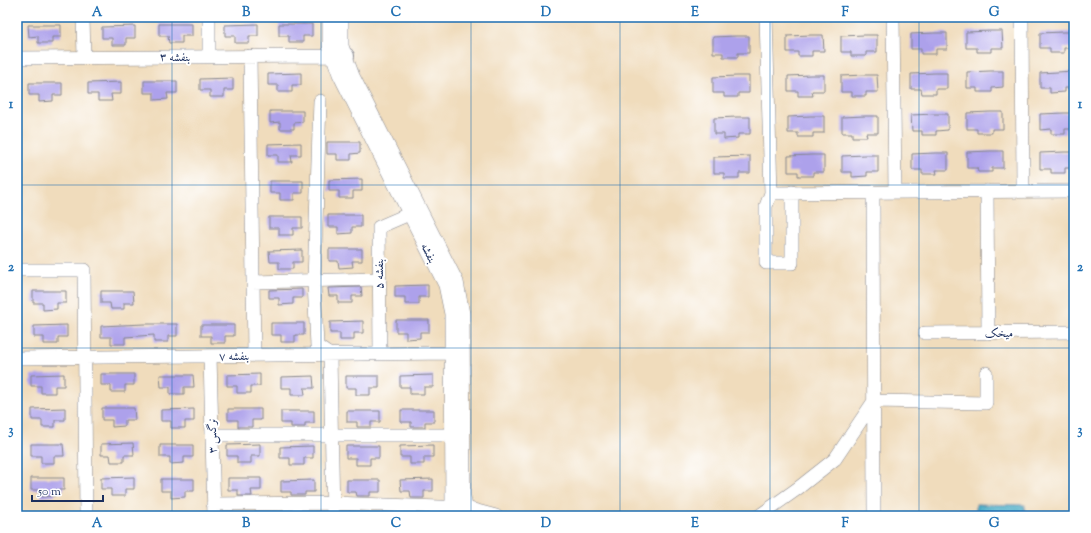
<svg xmlns="http://www.w3.org/2000/svg" width="1091" height="533" font-family="'Sorts Mill Goudy',Amiri,serif">
	<style>
		.water { fill: #46abc5; stroke: #306d92 }
		.building { fill: #ada1eb }
		.lines { fill: none; stroke-linecap: round; stroke-linejoin: round }
		.minor-casing { stroke: #86868d; stroke-width: 14 }
		.major-casing { stroke: #86868d; stroke-width: 18 }
		.minor { stroke: #fff; stroke-width: 13 }
		.major { stroke: #fff; stroke-width: 16 }
		.grid { fill: none; stroke: #1f6fb2; stroke-width: 1; stroke-opacity: 0.55 }
		.labels { text-anchor: middle; stroke-width: 4; stroke-linejoin: round; paint-order: stroke }
		.street-label { font-size: 12px; fill: #1b2f5e; stroke: #fff }
		.neatline { fill: none; stroke: #1f6fb2; stroke-width: 1.5 }
		.grid-label { font-size: 13px; text-anchor: middle; font-weight: bold; fill: #1f6fb2 }
	</style>
	<rect width="100%" height="100%" fill="#fff"/>
	<filter id="ink" filterUnits="userSpaceOnUse"><feTurbulence type="fractalNoise" baseFrequency=".025" numOctaves="2"/><feDisplacementMap in="SourceGraphic" scale="8" xChannelSelector="R" yChannelSelector="G"/><feConvolveMatrix kernelMatrix="1 2 1 2 8 2 1 2 1" color-interpolation-filters="sRGB"/></filter>
	<filter id="wash" filterUnits="userSpaceOnUse"><feTurbulence type="fractalNoise" baseFrequency=".012" numOctaves="4" result="noise"/><feDisplacementMap in="SourceGraphic" scale="16" xChannelSelector="R" yChannelSelector="G"/><feGaussianBlur stdDeviation="0.9" result="paint"/><feColorMatrix in="noise" values="0 0 0 0 0 0 0 0 0 0 0 0 0 0 0 0 0 1.4 0 .05"/><feComposite in="paint" operator="in"/></filter>
	<g filter="url(#wash)">
		<rect width="100%" height="100%" fill="#f0dcbc"/>
		<path class="water" d="M976 504 1025 505 1024 516H976Z"/>
		<g id="blocks">
			<path class="building" d="M159 24H192V36H182V43H169L168 36H159Z
				M258 24V36H249V43H235V36H225V25Z
				M279 24H312V36H303V42H289V36H279Z
				M28 25H61V37H52V43H38V36L29 37Z
				M135 26V38H126V45H112V38H102V27Z
				M990 31H1002L1003 48H991V52H977V48H966V32Z
				M1063 32H1074V48H1064V53H1050V48H1040V33Z
				M934 33H947V49H936V54H921V49H911V34Z
				M811 35H823L824 51H812V56H798V52H787V36Z
				M864 35H877V52H866V56H851V52H841V36Z
				M736 36H749V53H738V57H723V53H713V37Z
				M990 71H1003V87L992 88V92H977V88H967V72Z
				M1074 71V88H1065V92L1050 93V88H1040V73Z
				M301 73V85H292V92H278V85H268V74Z
				M935 73H947V89H936V94H922L921 89H911V74Z
				M811 75H824V91H812L813 96H798V91H788V76Z
				M865 75H877L878 92H866V96H852V92H841V76Z
				M737 76H749V93H738V97H724V93H713V77Z
				M233 78V90H224V97H210V90H200V79Z
				M144 81H177V93H167L168 99 154 100V93H144Z
				M121 82V94H111L112 101H98V94H88V83Z
				M29 83H62V95H53V101L39 102V95H29Z
				M270 111H303V122L294 123V129H280V122L270 123Z
				M990 112H1003V129H992V133H977V129H967V113Z
				M1064 113H1074V129H1065V134H1051V129L1040 130V114Z
				M935 114H948V130L936 131V135H922V131H912L911 115Z
				M811 116H824V133H813V137H798V133H788V117Z
				M865 116H878V133H866L867 137H852V133H842V117Z
				M737 117H750V134H738V138L724 139V134H714V118Z
				M327 142H360V153L351 154V160H337V154H327Z
				M301 143V155H291L292 162H278V155H268V144Z
				M990 151H1003V168H992V172H978L977 168H967V152Z
				M1064 152H1074V168H1065V173H1051V169H1040V153Z
				M935 153H948V170H936L937 174H922V170H912V154Z
				M812 155H824V172H813V176H798V172H788V156Z
				M865 155H878V172H867V176L852 177V172H842V156Z
				M750 156V173H739V178H724V173H714V157Z
				M362 179V191H353V198H339V191H329V180Z
				M270 181H303V193H294V200H280V193H270Z
				M328 215H361V227H352V233L338 234V227H328Z
				M269 217H302V228H293V235H279V228H269Z
				M329 249H362V261H352L353 267 339 268 338 261H329Z
				M302 250V262H293V269H279V262H270L269 251Z
				M428 285V297H419V304H405V297H395V286Z
				M361 287 362 296H352V303H338V296H329L328 288Z
				M302 289V298H293V304L279 305V298H269V290Z
				M33 291H66V303H57V309L43 310V303H33Z
				M101 291H133L134 303H124V309H111L110 303H101Z
				M396 320H429V332H420V338L406 339V332H396Z
				M363 321V333H354V340H340V333H330V322Z
				M271 323H304V335H295V342H281V335H271Z
				M144 324H177V336H168V342H154V335L125 337V344H111V337H101V326Z
				M67 325V337H58V344H44V337H34V326Z
				M201 325H234V336H225V343H211V336H201Z
				M64 374V386H55V393H41V386H31V375Z
				M101 374H134V385H125V392H111V385H101Z
				M260 374V386H251V393H237V386H227V375Z
				M160 375H193L194 387H184V394H170V387H161Z
				M433 375V387H424V394H410V387H400V376Z
				M313 376 314 388H304L305 395H291V388H281V377Z
				M346 376H379V388H370V395H356V388H346Z
				M65 408V420H55V427H42V420H32V409Z
				M102 408H134L135 420H125V426L112 427V420H102Z
				M194 409V421H185V428H171V421H161V410Z
				M228 409H261V420H252V427H238V420H228Z
				M401 410H434V422H425V427H411V422H401Z
				M281 411H314V423H305V427H291V423H281Z
				M347 411H380V422H371V427H357V422H347Z
				M133 443 134 455H124V462H111L110 455H101V444Z
				M31 444H63L64 456H54V463H41V456H31Z
				M260 444V456H251V463H237V456H227V445Z
				M160 445H193V457H184V463L170 464V457H160Z
				M433 445V457H424V464H410V457H400V446Z
				M313 446V458H304V465H290V458H280V447Z
				M346 446H379V458H370V465H356V458H346Z
				M134 477V489H125V496H111V489H101V478Z
				M31 478H64V490H55V496L41 497V490H31Z
				M228 478H261V490H251L252 496H238V490H228Z
				M161 479H194V491H185V497L171 498V491H161Z
				M433 479V491H424V498H411L410 491H401L400 480Z
				M314 480V492H305V495H291V492H281V481Z
				M347 480H380V492H370V496H357L356 492H347Z"/>
		</g>
	</g>
	<g filter="url(#ink)">
		<use href="#blocks" fill-opacity="0" stroke="#86868d" stroke-width="1"/>
		<g class="lines">
			<g class="minor-casing">
				<path id="minor" d="M83 17 84 57
					M209 17V57
					M329 17V46L339 74 445 285 451 314 452 508
					M342 17V46L353 76 457 282 463 314 464 496 466 508 464 516
					M766 17 771 193 1074 191
					M893 17 895 192
					M1022 17 1023 191
					M250 56 254 355
					M17 58 333 56
					M320 101 314 281 317 346 330 355 333 516
					M987 191 988 333
					M873 192 874 516
					M771 193 766 206V263H792V192
					M17 270H84L86 516
					M253 282 380 279
					M925 333 1074 332
					M380 354 379 227 409 214
					M210 356 214 516
					M17 358 451 353
					M212 435H452
					M213 504 332 503 466 508 496 516
					M759 516 797 489 835 459 874 401 986 403V373"/>
			</g>
			<g class="major-casing">
				<path id="major" d="M333 56H346"/>
			</g>
			<use href="#minor" class="minor"/>
			<use href="#major" class="major"/>
		</g>
	</g>
	<path class="grid" d="M172 17V516M321 17V516M471 17V516M620 17V516M770 17V516M919 17V516M17 185H1074M17 348H1074"/>
	<g class="labels">
		<g class="street-label">
			<text x="175" y="61">بنفشه ۳</text>
			<text transform="translate(429 253) rotate(63)" y="4">بنفشه</text>
			<text transform="translate(379 274) rotate(-90)" y="4">بنفشه ۵</text>
			<text x="999" y="337">میخک</text>
			<text transform="translate(234 356) rotate(-1)" y="4">بنفشه ۷</text>
			<text transform="translate(212 436) rotate(-91)" y="4">نرگس ۳</text>
		</g>
	</g>
	<rect width="1091" height="533" fill="none" stroke="#fff" stroke-width="44"/>
	<path d="M32 495v6h71v-6" fill="none" stroke="#1b2f5e" stroke-width="2"/>
	<text x="38" y="495" font-size="12" fill="#1b2f5e" stroke="#ffffff" stroke-width="3" paint-order="stroke">50 m</text>
	<rect x="22" y="22" width="1047" height="489" class="neatline"/>
	<g class="grid-label">
		<text x="97" y="16">A</text>
		<text x="246" y="16">B</text>
		<text x="396" y="16">C</text>
		<text x="546" y="16">D</text>
		<text x="695" y="16">E</text>
		<text x="845" y="16">F</text>
		<text x="994" y="16">G</text>
		<text x="11" y="108">1</text>
		<text x="1080" y="108">1</text>
		<text x="11" y="271">2</text>
		<text x="1080" y="271">2</text>
		<text x="11" y="434">3</text>
		<text x="1080" y="434">3</text>
		<text x="97" y="527">A</text>
		<text x="246" y="527">B</text>
		<text x="396" y="527">C</text>
		<text x="546" y="527">D</text>
		<text x="695" y="527">E</text>
		<text x="845" y="527">F</text>
		<text x="994" y="527">G</text>
	</g>
</svg>
